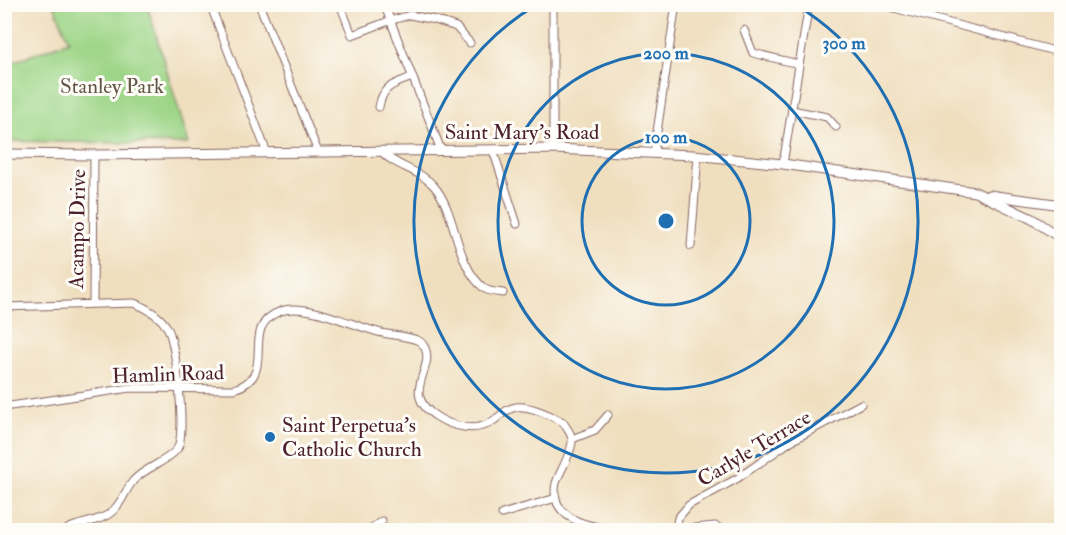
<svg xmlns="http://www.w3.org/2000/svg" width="1066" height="535" font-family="'IM FELL Double Pica',serif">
  <rect width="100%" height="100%" fill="#fdfcf7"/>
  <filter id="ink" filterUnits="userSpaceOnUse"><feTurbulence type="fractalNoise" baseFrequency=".0167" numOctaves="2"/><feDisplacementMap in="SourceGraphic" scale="12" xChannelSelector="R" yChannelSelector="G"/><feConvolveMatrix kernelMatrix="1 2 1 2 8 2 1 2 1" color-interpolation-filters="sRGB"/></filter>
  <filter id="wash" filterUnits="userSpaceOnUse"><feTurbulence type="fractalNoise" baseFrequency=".008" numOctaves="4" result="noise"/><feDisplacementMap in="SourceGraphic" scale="24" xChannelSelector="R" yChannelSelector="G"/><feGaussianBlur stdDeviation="1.35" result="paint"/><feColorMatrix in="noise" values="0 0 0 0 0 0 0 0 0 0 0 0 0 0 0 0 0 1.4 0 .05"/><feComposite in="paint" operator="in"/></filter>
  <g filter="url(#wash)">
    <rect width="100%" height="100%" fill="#f0dfbf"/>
    <polygon fill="#9dd587" stroke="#747a59" stroke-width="1.5" points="54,5 147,5 189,144 5,141 5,65 69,41"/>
  </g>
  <g filter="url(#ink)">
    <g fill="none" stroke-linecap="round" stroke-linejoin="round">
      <g stroke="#84625f" stroke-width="9">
        <g id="street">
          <polyline points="210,4 267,153"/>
          <polyline points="259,4 318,152"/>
          <polyline points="340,4 352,35 389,21 410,15 435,20 456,27 470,43"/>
          <polyline points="384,4 441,150"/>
          <polyline points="879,4 1062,53"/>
          <polyline points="744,30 753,53 798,64"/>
          <path d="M379 107C383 85 393 85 412 77"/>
          <polyline points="792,110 827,117 836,127"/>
          <polyline points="553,149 553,4"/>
          <polyline points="493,150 517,224"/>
          <path d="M381 151C395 167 419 169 434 186 458 214 454 265 485 289 490 292 497 292 503 293"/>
          <polyline points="654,152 676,4"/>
          <polyline points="783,164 809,4"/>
          <polyline points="691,246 698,155"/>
          <polyline points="93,303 94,155"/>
          <path d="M4 307 134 303C147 308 159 315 167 327 176 341 187 436 177 449 166 463 145 467 133 481 124 492 121 506 109 514 96 523 79 522 66 530"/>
          <path d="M4 407 130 388 234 389C281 375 236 327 281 311 306 302 353 326 378 332 391 336 407 335 419 341 421 342 424 346 425 348 435 370 399 393 437 417 453 427 477 433 493 421 502 415 505 409 516 407 530 405 551 416 563 422 566 427 571 433 572 439 573 447 567 458 564 465 561 471 558 477 556 483 548 520 591 527 617 530"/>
          <polyline points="572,439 595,430 608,415"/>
          <polyline points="502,514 556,498"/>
          <polyline points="369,530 382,521"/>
          <polyline points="674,530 715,526 724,530"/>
          <polyline points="676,530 678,518 689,505 738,478 791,441 861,404"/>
        </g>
      </g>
      <g stroke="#84625f" stroke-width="11">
        <g id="secondary">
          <polyline points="4,154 94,155 553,149 693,155 783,164 975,192 1032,219 1062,239"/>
          <polyline points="989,195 1062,205"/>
        </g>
      </g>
      <use href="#street" stroke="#fff" stroke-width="7"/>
      <use href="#secondary" stroke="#fff" stroke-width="9"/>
    </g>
  </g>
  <g fill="none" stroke="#1f6fb2" stroke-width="3">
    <circle cx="666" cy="221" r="84"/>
    <circle cx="666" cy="221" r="168"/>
    <path d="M796 5A252 252 0 1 1 536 5"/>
  </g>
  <circle fill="#1f6fb2" stroke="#fdfcf7" stroke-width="2" cx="270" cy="437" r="6"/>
  <g text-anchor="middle" stroke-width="6" stroke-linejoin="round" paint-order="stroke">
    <g font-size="21" fill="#635647" stroke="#fdfcf7">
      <text x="112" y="93">Stanley Park</text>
    </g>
    <g font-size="21" fill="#4a1f2b" stroke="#fdfcf7">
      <text x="522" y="139">Saint Mary's Road</text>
      <text transform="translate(77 229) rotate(-89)" y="7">Acampo Drive</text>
      <text transform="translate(168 374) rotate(-2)" y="7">Hamlin Road</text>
      <text transform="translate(754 448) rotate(-31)" y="7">Carlyle Terrace</text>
    </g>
    <g font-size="21" fill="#4a1f2b" stroke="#fdfcf7" text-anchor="start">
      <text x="282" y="432">Saint Perpetua's<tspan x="282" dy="24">Catholic Church</tspan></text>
    </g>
  </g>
  <circle cx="666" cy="221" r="9" fill="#1f6fb2" stroke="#fdfcf7" stroke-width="3"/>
  <g font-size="18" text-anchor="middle" font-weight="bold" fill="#1f6fb2" stroke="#fdfcf7" stroke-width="6" stroke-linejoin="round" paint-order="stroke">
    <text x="844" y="49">300 m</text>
    <text x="666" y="59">200 m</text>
    <text x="666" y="143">100 m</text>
  </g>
  <rect width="1066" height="535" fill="none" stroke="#fdfcf7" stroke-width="24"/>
</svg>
